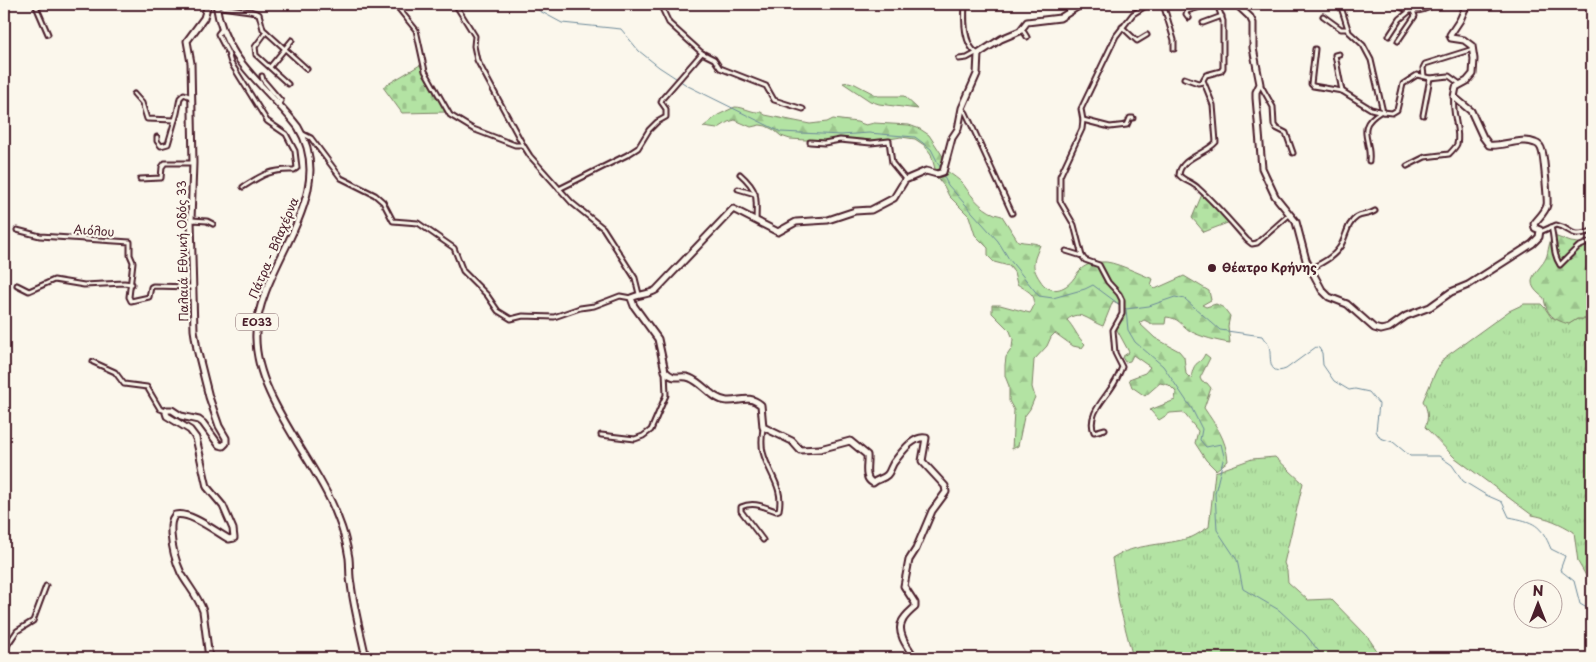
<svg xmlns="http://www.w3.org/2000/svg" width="1596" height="662" font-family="'Playpen Sans',sans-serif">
  <defs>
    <pattern id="grass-tufts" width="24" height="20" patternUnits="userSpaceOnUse" patternTransform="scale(1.25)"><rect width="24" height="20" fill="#b3e3a3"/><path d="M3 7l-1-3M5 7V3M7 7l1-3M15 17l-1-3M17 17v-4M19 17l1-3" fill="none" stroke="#9bc28c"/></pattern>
    <pattern id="forest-firs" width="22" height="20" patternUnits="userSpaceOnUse" patternTransform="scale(1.25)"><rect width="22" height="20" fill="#b3e3a3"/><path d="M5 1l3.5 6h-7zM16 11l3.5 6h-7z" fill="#9bc28c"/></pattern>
    <pattern id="cemetery-stones" width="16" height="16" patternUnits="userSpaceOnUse" patternTransform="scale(1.25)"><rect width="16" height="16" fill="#b3e3a3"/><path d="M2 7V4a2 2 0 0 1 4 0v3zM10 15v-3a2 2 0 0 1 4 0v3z" fill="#9bc28c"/></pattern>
  </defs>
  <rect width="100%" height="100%" fill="#fbf7ec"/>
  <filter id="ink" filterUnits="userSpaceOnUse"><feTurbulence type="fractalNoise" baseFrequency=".02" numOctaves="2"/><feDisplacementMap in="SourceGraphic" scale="10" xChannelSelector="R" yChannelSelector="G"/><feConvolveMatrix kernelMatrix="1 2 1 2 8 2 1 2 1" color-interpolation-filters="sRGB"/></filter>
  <g filter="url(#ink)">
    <g fill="url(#grass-tufts)" stroke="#7e8167">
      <path d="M1524 304H1541L1545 308 1551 317 1569 324 1577 319H1592V586L1578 562 1574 532C1560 523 1548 518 1532 515L1454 457 1425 427C1429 418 1428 410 1423 401L1436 371 1444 358 1509 311Z"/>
      <path d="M1275 457 1303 483 1284 563 1287 571 1288 582 1308 600 1331 599 1367 636 1382 658H1133L1119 604 1112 558C1135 543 1166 546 1192 537 1197 535 1203 530 1209 527L1215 472 1252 459Z"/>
    </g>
    <g fill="url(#forest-firs)" stroke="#7e8167">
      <polygon points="849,82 855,84 878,96 904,96 918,109 879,104 870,101 843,83"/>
      <path d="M735 107C745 107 751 113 761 112L765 115 810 124 827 122 833 119 857 122 866 125 874 123 909 125 920 129 929 135 944 158 942 167 939 170 935 169 931 154 924 145 915 139 901 137 884 140H857L848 138 821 141 790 139 781 136 774 130 766 126 760 125 751 127 735 120 728 122 717 129 703 127 718 115Z"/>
      <path d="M947 171C952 175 959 179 963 184 973 198 984 213 1002 216L1018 241C1026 243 1033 242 1040 245 1034 261 1030 265 1040 280 1049 295 1065 291 1074 278 1077 275 1077 272 1081 269 1087 264 1094 262 1102 262 1112 260 1142 275 1153 279L1151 285 1155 289 1184 276 1209 291 1211 300 1202 305 1206 307 1216 304 1224 308 1230 316 1228 326 1230 343C1217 341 1201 337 1190 331 1180 324 1179 318 1166 317L1165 324H1152L1144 320 1139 323 1155 338 1179 351 1184 357 1186 374 1191 379C1194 358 1199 367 1205 354L1210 358 1200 378 1202 382 1207 383 1211 388 1204 408C1216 426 1226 438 1228 461L1216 470 1206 460 1195 443 1198 431 1183 412 1170 413 1159 420 1150 410 1175 400 1176 392 1169 385 1160 383 1145 396 1132 387 1129 379 1145 373 1150 367 1133 355 1130 361 1125 362 1122 357 1129 352 1116 328 1123 309 1119 304 1113 301 1103 326C1090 322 1080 308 1067 320 1074 327 1077 337 1085 344L1082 348 1073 346 1055 333 1051 337 1047 346 1034 360 1032 387 1035 397 1030 409 1024 417 1018 446 1012 449 1014 410 1009 401V386L1005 376V365L1006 357 1012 348 1013 339 1010 331 992 313V305H1000L1030 313C1041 296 1029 292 1017 284L1014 272 1009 266 994 262 988 256V248L975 235 969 216 949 196 944 186 935 175 945 173Z"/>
      <path d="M1554 236 1571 242 1592 245V319H1577L1569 324C1553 320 1546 314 1544 298 1539 294 1532 289 1532 282 1531 275 1543 265 1546 258 1549 251 1548 241 1554 236Z"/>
    </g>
    <g fill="url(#cemetery-stones)" stroke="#7e8167">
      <polygon points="420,65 447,112 402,113 383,87"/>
      <polygon points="1203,192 1230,222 1204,232 1192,218"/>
    </g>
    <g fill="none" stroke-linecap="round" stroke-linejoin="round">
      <g stroke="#6c8999" stroke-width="1">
        <polyline points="532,4 538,10 562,23 621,29 639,51 659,67 688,86 781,132 841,135 869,133 915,137 931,149 941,169"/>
        <polyline points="942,173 948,185 998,241 1009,259 1039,296 1053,298 1085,289 1093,285 1120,305"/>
        <path d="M1123 307 1126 309 1149 306 1175 297 1185 299 1220 330 1262 336C1264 340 1268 343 1269 346 1272 355 1266 377 1286 369L1316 347 1319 348 1322 353 1323 365 1334 381 1349 390 1355 389 1369 392 1379 404 1376 431 1380 438 1393 442 1410 456H1439L1452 465 1463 481 1486 495 1502 502 1509 517C1534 522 1541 524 1551 549L1565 556 1560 570 1574 581 1580 604 1592 611"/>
        <polyline points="1126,310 1128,330 1135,342 1163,366 1192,409 1202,429 1200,440 1206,447 1221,444 1224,456 1215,493 1217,530 1237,560 1243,589 1279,610 1306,635 1324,658"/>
      </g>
      <g stroke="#4a1f2b" stroke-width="7">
        <g id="street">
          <polyline points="35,4 48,34"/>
          <polyline points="220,4 221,7 250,11 259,14 263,29 307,69"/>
          <polyline points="395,4 416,30 425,71 450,115 473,129 515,145 523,145"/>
          <polyline points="455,4 475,36 474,46 477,60 523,145 530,156 572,203 603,228 635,278 639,294"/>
          <polyline points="660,4 669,23 702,53 714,59 720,68 766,86 774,100 803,109"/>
          <path d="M965 4C964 19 963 45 978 54"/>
          <polyline points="1163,4 1174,40 1174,49"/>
          <path d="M1217 4 1223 21V68L1221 71 1206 75 1203 80 1213 105 1216 142C1206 154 1180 158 1179 175 1184 181 1192 182 1198 188 1216 204 1231 222 1247 240L1252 244 1257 243 1290 214"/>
          <polyline points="1323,16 1341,29 1348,29"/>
          <polyline points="1189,18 1186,14 1187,11 1211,4"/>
          <polyline points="1203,23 1222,16"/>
          <polyline points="1122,27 1137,41 1147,35"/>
          <path d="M222 29 218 34 228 53 231 63 267 121 286 134 295 151 297 168 294 170C271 169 262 175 243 187"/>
          <polyline points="1022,29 1027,37"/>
          <polyline points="266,32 255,47 256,55 288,84"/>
          <polyline points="1389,36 1400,19 1411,10"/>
          <polyline points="1398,41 1415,16 1413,11"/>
          <polyline points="1315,49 1311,84 1313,86 1342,91 1371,109 1383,112 1371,60 1363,45 1349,32 1340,4"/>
          <polyline points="1339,54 1335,55 1342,91"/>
          <polyline points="959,59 967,58 976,53"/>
          <polyline points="270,67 292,40"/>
          <polyline points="262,76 263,80 281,101 278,104"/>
          <polyline points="1424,76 1423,68 1425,64 1473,49"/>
          <polyline points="1184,78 1198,83 1203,82"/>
          <polyline points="1260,84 1273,107 1274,125 1276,128 1286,133 1293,153"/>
          <polyline points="134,94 142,103 147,119 175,120"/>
          <polyline points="962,108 966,113 1012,213"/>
          <polyline points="1383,112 1392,113 1397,110 1403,84 1417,75 1430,78 1449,76 1460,84"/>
          <polyline points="1423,115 1430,78"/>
          <polyline points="1083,120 1110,127 1127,125 1130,118 1133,118"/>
          <polyline points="303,134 311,138 341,178 375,195 383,202 393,221 418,223 454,248 463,271 487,295 498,311 511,319 523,316 554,317 580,308 594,306 620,296 631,298"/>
          <polyline points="157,137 157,141 161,146 168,144 177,113 180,98 184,94 191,97"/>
          <polyline points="810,142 824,143 840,140 871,143 889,141 892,163 905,179"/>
          <path d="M1369 161C1372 139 1354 128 1380 112"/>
          <path d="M1407 166 1425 157 1449 154C1452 151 1456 147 1457 144 1461 131 1451 113 1454 97"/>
          <path d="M740 174C758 190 757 197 756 220"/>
          <polyline points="140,179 161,178 162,167 165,163 193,163"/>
          <polyline points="559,189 627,155 638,148 649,130 657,122 666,117 666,109 661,102 662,99 702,53"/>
          <polyline points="738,189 755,194"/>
          <polyline points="192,220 207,221 213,224"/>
          <path d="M1551 227C1555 240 1552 253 1560 265L1578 247 1592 241"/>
          <polyline points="17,230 40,236 130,242 130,255 133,262 129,297 131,301 149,297 151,287 153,286 192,287"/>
          <path d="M1540 232 1556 225C1574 229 1568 239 1592 231"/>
          <polyline points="1066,251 1082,256"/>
          <path d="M1311 268C1323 263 1338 255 1343 241 1347 232 1348 223 1357 217 1362 214 1369 215 1375 211"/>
          <polyline points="17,285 29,291 54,280 84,285 124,283 132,284"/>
          <polyline points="93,362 115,372 124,384 147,387 160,409 166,411"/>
          <path d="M1105 429 1094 432C1086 414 1107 397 1115 382 1118 377 1120 372 1122 367L1115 353 1113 330 1122 314V300L1119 294 1108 282 1099 265 1085 260 1082 256 1074 225 1060 201V176L1082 129 1083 120 1081 109 1116 36 1133 14 1149 4"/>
          <polyline points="601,435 635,439 643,436 651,430 666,395 665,371"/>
          <path d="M763 540 741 511V507C754 501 764 507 776 511L779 510C784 487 768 473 763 452 761 444 762 435 763 428"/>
          <polyline points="4,650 17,631 33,621 46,586"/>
        </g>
      </g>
      <g stroke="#4a1f2b" stroke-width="9">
        <g id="secondary">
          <path d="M208 4 204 18 187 41 191 63 193 163 191 220 194 330 197 349 209 397 219 426 226 438V443L223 446 219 445 203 423 199 420 181 416 172 410H167L166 413 167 416 190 430 196 438 207 487 223 506 233 529 234 538 229 539C216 532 190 511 175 515 170 521 171 527 171 534 172 547 175 560 181 573 188 586 198 596 203 611L209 658"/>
          <path d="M1236 4 1250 17 1253 23V48L1260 84 1256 92V98L1262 168 1275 196 1296 222 1306 260 1322 290 1329 297 1347 304 1374 328 1381 330 1389 328 1406 316 1430 307 1451 292 1468 285 1532 244 1539 237 1540 230 1535 228 1534 224C1538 218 1545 213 1547 205 1548 202 1544 156 1542 151 1541 147 1539 144 1535 143 1521 137 1503 147 1489 145L1483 137 1471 111 1454 97 1456 87 1467 81 1473 74 1474 59 1472 46 1464 40 1451 38 1450 35 1460 20 1467 4"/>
          <polyline points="1339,4 1344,4"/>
          <path d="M1397 4C1411 12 1420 12 1433 4"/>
          <path d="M915 658C909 649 896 633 902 622 904 616 911 611 915 607V603L904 586 909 560 916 549 932 511 946 492 945 486 922 461 926 438C914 435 902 452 895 461 891 465 891 471 887 475 883 479 877 479 873 483 863 478 868 465 867 455L850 441 820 449 800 450 792 441 763 427 761 405C748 394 741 402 727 401 713 400 703 383 690 378 680 374 675 382 665 371L658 339 634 306 631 298C639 294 648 295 656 290L733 209 778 232 796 222 828 220 855 211 871 210 894 198 905 180 926 171 937 174 943 172 952 138 958 129 962 108 977 74 978 54 1001 39 1020 31 1027 22 1060 18 1082 4"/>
        </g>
      </g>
      <g stroke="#4a1f2b" stroke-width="9">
        <path id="primary" d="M216 4C224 61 266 85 298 127 340 196 259 264 256 333 253 396 317 460 338 518 343 530 347 545 349 558 350 567 349 576 351 584 354 609 361 634 366 658"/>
      </g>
      <use href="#street" stroke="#fbf7ec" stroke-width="3"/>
      <use href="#secondary" stroke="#fbf7ec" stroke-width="5"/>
      <use href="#primary" stroke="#fbf7ec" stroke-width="5"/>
    </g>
  </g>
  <circle fill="#4a1f2b" stroke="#fbf7ec" stroke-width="2" cx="1212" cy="268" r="5"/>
  <g text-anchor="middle" stroke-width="4.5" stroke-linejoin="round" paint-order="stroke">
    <rect fill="#fbf7ec" stroke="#7f6065" stroke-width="1" x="236" y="313.5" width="42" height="17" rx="4"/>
    <g font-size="11" font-weight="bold" fill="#4a1f2b">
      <text x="257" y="326">ΕΟ33</text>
    </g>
    <g font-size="12" fill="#4a1f2b" stroke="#fbf7ec">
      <text transform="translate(94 231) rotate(4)" y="4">Αιόλου</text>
      <text transform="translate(274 248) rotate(-67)" y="4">Πάτρα - Βλαχέρνα</text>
      <text transform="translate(183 251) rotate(-91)" y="4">Παλαιά Εθνική Οδός 33</text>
    </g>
    <g font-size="12" font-weight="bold" fill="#4a1f2b" stroke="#fbf7ec" text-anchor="start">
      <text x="1222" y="272">Θέατρο Κρήνης</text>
    </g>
  </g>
  <rect width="1596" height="662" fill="none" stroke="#fbf7ec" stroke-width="20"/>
  <rect x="10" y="10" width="1576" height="642" fill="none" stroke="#4a1f2b" stroke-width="2" filter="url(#ink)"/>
  <g transform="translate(1538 604)"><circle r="24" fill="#fbf7ec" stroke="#b4a19f"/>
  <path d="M0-4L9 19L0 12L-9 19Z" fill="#4a1f2b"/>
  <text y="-8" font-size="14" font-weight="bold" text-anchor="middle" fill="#4a1f2b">N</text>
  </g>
</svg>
